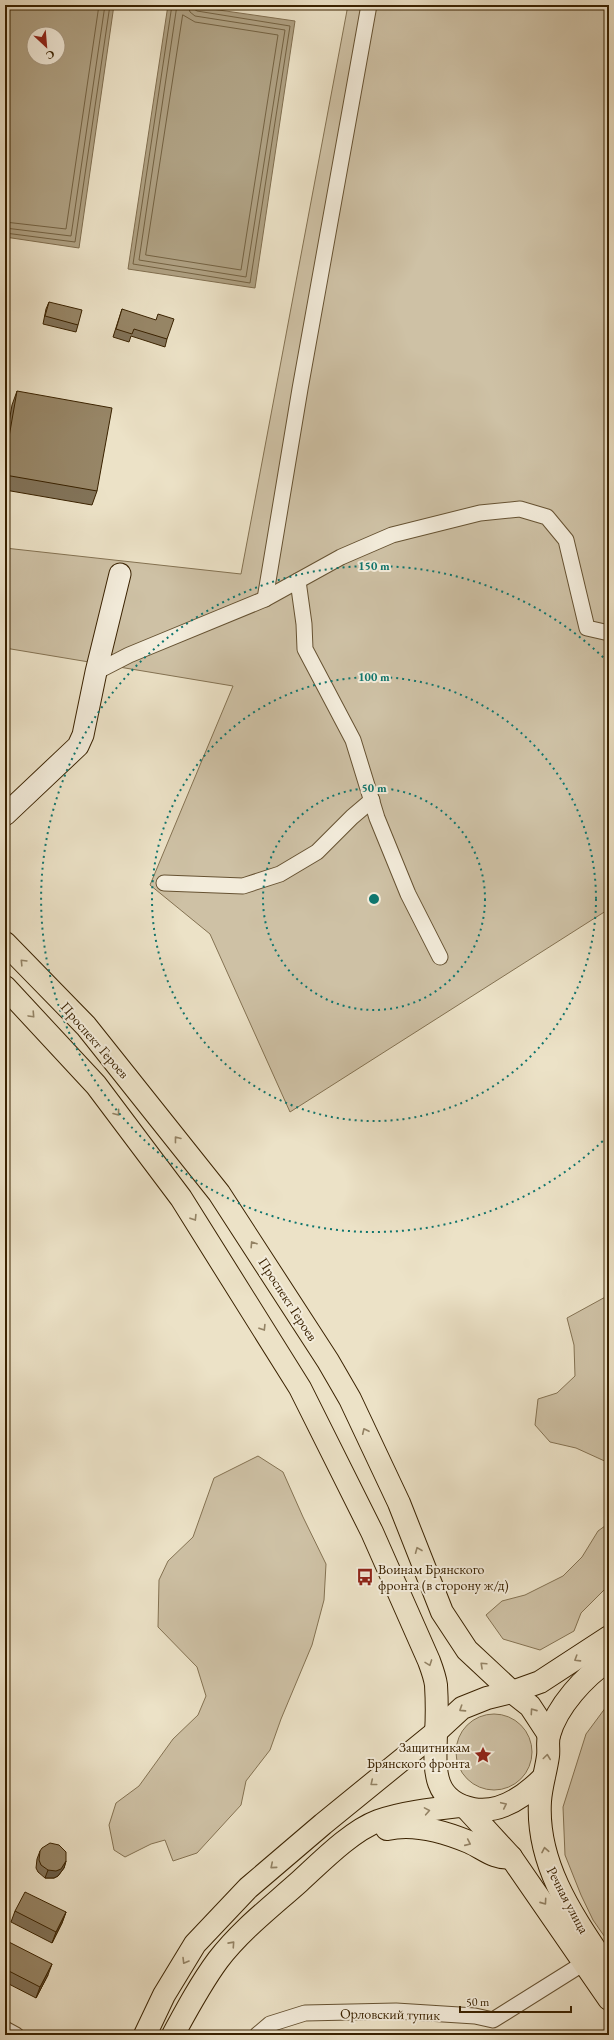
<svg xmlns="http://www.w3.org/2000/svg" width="614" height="2040" font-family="'EB Garamond',serif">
  <rect width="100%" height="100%" fill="#ece2c7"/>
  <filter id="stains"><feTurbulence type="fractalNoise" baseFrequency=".005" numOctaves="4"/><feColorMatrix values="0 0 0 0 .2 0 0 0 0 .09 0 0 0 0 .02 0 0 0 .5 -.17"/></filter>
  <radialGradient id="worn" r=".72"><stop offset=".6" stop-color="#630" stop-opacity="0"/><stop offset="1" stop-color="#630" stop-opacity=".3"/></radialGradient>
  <g fill="#cec1a5" stroke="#847252">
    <polygon points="348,5 609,5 609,909 290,1112 210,934 150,885 233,686 5,648 5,548 241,574"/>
    <polygon points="609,1295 609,1463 576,1448 550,1442 535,1425 538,1399 557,1393 575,1376 574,1345 567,1318"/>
    <polygon points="258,1456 283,1472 303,1517 326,1564 324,1600 312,1645 281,1719 270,1750 246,1781 241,1805 197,1853 173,1861 165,1840 151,1844 125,1857 114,1850 109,1825 116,1803 139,1786 173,1739 198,1715 206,1696 197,1667 158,1627 159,1580 168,1561 193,1537 214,1478"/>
    <polygon points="609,1523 609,1585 581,1613 574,1631 540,1650 503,1639 486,1615 502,1601 525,1595 563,1576 582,1557 598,1531"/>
    <polygon points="609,1703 609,1943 593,1920 581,1895 565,1855 563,1807 586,1734"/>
    <circle cx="494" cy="1752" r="38"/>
  </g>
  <g fill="#afa183" stroke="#806e4f" fill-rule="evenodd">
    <path d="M5 5H114L79 248 5 237ZM34 34H58V58H34Z"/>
    <polygon points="168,5 184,5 295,21 255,288 128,269"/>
  </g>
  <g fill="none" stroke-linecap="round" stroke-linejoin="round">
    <g stroke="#746242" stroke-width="1">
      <polyline points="172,5 133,264 250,283 290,26 197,11 194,9 193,5"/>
      <polyline points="177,5 139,260 246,277 285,30 195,16 190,12 188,5"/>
      <polygon points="183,15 195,22 278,35 241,270 146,255"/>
      <polyline points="5,222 66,229 99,5"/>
      <polyline points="5,228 71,236 105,5"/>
      <polyline points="5,233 75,242 110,5"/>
    </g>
    <g stroke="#665232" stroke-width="17">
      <g id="street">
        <polyline points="298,581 304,624 305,649 353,740 377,818 408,894 440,957"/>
        <polyline points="265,599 300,389 369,5"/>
        <polyline points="96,672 129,655 265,599 341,557 392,535 480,513 520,509 547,517 566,540 587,628 609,633"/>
        <polyline points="164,883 243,886 280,874 317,852 352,817 372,800"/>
        <polyline points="5,2029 16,2035"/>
        <polyline points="257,2035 270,2024 305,2013 396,2011 475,2016 493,2020 584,1963"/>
      </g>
    </g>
    <g stroke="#3a2200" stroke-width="23">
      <polyline id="secondary" points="5,815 78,746 83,735 96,672 120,574"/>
    </g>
    <g stroke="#3a2200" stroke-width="24">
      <g id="primary">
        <polyline points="5,943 86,1026 219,1193 328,1361 350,1399 399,1503 442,1612 467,1650 512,1692 530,1706 549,1735"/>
        <path d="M5 987 96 1085 181 1198 300 1388 372 1532 429 1661C432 1669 435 1677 436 1685 437 1701 437 1718 436 1734 435 1767 431 1801 473 1809 501 1814 525 1796 543 1778"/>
        <path d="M609 1660C585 1676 557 1706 549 1735 547 1742 549 1749 548 1756 546 1771 541 1786 540 1801 536 1866 575 1919 609 1970"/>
        <polyline points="466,1808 511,1857 609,1999"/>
        <path d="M387 1829C413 1823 445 1832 469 1842 483 1848 495 1860 511 1857"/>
        <polyline points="145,2035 164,1995 195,1944 248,1888 323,1824 436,1732 462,1708 487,1698 512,1692 540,1682 609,1637"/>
        <path d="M173 2035C187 2009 201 1983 218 1960 241 1930 271 1907 299 1882 320 1863 351 1831 378 1821 404 1812 434 1809 461 1806"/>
      </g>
    </g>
    <use href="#street" stroke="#f3ecdb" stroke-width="15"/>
    <use href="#secondary" stroke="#f3ecdb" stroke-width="21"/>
    <use href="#primary" stroke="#ece2c7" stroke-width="22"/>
  </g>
  <g fill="#827359" stroke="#3a2200">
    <polygon points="49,302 78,325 76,332 43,324 46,309"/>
    <polygon points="122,309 167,339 165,347 131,336 129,342 113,337"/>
    <polygon points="17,391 97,491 92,505 5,490 5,445 12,405"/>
    <polygon points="40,1851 66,1861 64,1868 58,1876 54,1878 45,1878 38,1872 36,1868 37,1859"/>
    <polygon points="15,1911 66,1912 62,1923 52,1943 11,1922"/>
    <polygon points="5,1940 48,1975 36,1998 5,1982"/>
  </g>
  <g fill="#6a5e48" stroke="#3a2200">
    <polygon points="66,1861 64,1868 58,1876 54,1878 45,1878 48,1870"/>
    <polygon points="66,1912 62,1923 52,1943 56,1932"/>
    <polygon points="52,1964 48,1975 36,1998 40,1987"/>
  </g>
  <g fill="#978667" stroke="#3a2200">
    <polygon points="49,302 82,310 78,325 45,316"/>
    <polygon points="122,309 156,320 158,314 174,319 167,339 134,329 132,334 116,329"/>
    <polygon points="17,391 112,408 97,491 5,475 5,460"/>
    <polygon points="5,1829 8,1830 5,1839"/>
    <polygon points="50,1843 59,1845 66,1852 66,1861 61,1869 56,1871 48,1870 41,1865 39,1860 40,1851 42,1848"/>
    <polygon points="25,1892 66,1912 56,1932 15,1911"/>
    <polygon points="5,1940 52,1964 40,1987 5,1969"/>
  </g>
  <defs><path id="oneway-chevron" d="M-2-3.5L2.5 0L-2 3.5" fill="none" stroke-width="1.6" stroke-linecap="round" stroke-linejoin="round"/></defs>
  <g stroke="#938264">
    <use href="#oneway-chevron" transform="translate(23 962) rotate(-134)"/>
    <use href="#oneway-chevron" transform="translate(32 1015) rotate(47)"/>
    <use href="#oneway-chevron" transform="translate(117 1113) rotate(53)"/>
    <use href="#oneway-chevron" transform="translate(177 1139) rotate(-128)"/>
    <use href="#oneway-chevron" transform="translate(194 1218) rotate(58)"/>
    <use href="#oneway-chevron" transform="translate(253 1244) rotate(-123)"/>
    <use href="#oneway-chevron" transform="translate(263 1328) rotate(58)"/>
    <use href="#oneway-chevron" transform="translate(365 1431) rotate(-115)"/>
    <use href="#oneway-chevron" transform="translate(418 1550) rotate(-112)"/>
    <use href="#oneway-chevron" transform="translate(577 1659) rotate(148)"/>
    <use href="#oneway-chevron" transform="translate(429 1663) rotate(70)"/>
    <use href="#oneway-chevron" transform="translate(483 1665) rotate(-137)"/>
    <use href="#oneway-chevron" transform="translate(462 1709) rotate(147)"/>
    <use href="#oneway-chevron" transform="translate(533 1711) rotate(-125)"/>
    <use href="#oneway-chevron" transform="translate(547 1757) rotate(-82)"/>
    <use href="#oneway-chevron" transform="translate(373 1783) rotate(141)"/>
    <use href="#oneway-chevron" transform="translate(504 1805) rotate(-25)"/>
    <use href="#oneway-chevron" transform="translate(427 1811) rotate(-10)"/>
    <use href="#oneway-chevron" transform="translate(468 1843) rotate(24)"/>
    <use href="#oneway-chevron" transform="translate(545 1850) rotate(-101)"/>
    <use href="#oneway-chevron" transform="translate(273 1866) rotate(140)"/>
    <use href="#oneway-chevron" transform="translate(544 1902) rotate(55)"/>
    <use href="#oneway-chevron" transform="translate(232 1944) rotate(-48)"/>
    <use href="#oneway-chevron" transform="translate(185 1961) rotate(121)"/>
  </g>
  <g fill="none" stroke="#0f766e" stroke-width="2" stroke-dasharray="2 4">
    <circle cx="374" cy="899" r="111"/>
    <circle cx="374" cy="899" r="222"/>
    <path d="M607 1137A333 333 0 1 1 607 661"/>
  </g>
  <defs>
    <g id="bus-bare" transform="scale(1.38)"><path d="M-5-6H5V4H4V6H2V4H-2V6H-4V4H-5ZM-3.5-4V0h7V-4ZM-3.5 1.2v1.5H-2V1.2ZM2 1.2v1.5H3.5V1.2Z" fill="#8f2418" stroke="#f3ecdb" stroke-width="2.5" paint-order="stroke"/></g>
    <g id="sight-bare" transform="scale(1.38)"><path d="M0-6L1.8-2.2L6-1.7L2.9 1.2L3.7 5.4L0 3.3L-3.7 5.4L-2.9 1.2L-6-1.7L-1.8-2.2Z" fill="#8f2418" stroke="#f3ecdb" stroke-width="2.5" paint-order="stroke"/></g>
  </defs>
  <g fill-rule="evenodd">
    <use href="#bus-bare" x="365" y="1577"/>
    <use href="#sight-bare" x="483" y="1755"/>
  </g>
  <g text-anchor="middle" stroke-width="4" stroke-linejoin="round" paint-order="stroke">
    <g font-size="14" fill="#3a2200" stroke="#f3ecdb">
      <text transform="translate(95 1040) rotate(49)" y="5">Проспект Героев</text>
      <text transform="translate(288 1299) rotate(57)" y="5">Проспект Героев</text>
      <text transform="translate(568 1900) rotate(62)" y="5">Речная улица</text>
      <text transform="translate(390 2014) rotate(1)" y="5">Орловский тупик</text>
    </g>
    <g font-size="14" fill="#3a2200" stroke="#f3ecdb" text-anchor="start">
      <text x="378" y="1574">Воинам Брянского<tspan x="378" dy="16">фронта (в сторону ж/д)</tspan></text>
      <text x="470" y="1752" text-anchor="end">Защитникам<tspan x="470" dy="16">Брянского фронта</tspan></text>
    </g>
  </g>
  <circle cx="374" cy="899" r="6" fill="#0f766e" stroke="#f3ecdb" stroke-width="2"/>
  <g font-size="12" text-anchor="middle" font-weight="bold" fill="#0f766e" stroke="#f3ecdb" stroke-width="4" stroke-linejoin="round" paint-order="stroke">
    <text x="374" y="570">150 m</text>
    <text x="374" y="681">100 m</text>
    <text x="374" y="792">50 m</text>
  </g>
  <rect width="614" height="2040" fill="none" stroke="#ece2c7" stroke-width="20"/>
  <rect x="6" y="6" width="602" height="2028" fill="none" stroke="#3a2200" stroke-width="2"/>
  <rect x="10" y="10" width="594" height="2020" fill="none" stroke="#3a2200"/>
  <g transform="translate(46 46) rotate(154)"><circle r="19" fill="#f3ecdb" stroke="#a99b83"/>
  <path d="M0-3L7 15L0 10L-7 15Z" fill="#8f2418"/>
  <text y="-6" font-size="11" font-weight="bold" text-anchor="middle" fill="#3a2200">С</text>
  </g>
  <path d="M460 2006v6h111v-6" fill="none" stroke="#3a2200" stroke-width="2"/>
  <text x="466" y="2006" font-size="12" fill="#3a2200" stroke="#f3ecdb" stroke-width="3" paint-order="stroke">50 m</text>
  <rect width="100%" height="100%" filter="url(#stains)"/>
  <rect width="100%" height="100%" fill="url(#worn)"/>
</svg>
